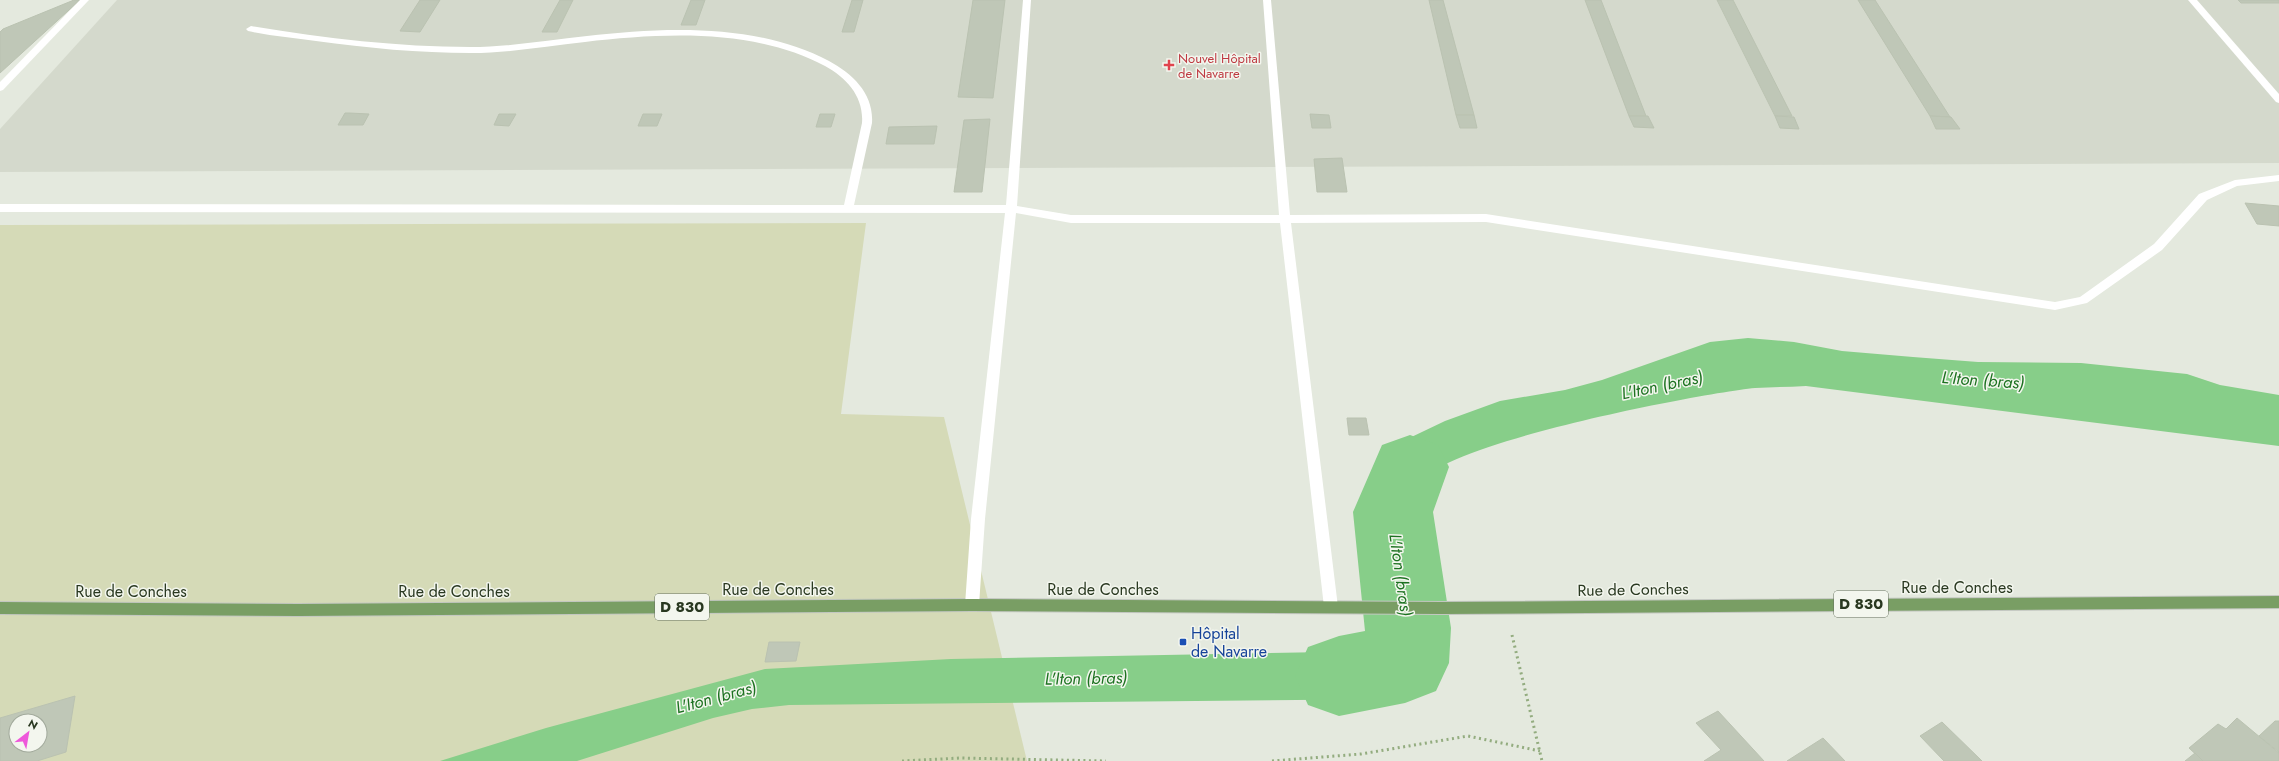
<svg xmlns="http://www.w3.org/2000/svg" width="2279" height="761" font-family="Jost,sans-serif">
  <rect width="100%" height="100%" fill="#e4e9de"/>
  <polygon fill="#d4d9cc" points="117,0 2279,0 2279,163 0,172 0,129"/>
  <path fill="#d5dab7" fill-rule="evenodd" d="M866 223 841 414 944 417 1027 761H0V225ZM16 721H40V745H16Z"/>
  <g fill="#87ce89">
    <path d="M1748 338 1794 342 1842 351 1913 357 1978 362 2081 363 2129 368 2187 374 2220 385 2279 395V446L1806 386C1789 387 1772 387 1755 388 1703 393 1441 443 1421 483 1409 507 1420 541 1423 567H1379L1372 528 1393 449 1401 442 1445 421 1500 401 1565 390 1602 380 1710 342Z"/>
    <polygon points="1383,628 1427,628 1438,660 1402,699 789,705 752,709 713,718 577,761 440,761 546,728 765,669 951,659 1383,651"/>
  </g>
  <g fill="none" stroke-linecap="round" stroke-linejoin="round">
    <polygon fill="#87ce89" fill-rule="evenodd" points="1410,435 1438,445 1449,467 1433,512 1451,628 1449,663 1436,691 1405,703 1339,716 1308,705 1295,676 1308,647 1339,636 1365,631 1353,512 1382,445"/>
  </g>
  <g fill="#bfc7b7" stroke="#bac2b1" fill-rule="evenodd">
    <polygon points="74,0 80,0 0,73 0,32 3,29"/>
    <polygon points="420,0 440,0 420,32 400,31"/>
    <polygon points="560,0 573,0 557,32 542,32"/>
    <polygon points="691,0 705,0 696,25 681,25"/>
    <polygon points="852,0 863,0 854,32 842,32"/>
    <polygon points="973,0 1005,0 993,98 958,97"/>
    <polygon points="1429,0 1443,0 1474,115 1456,115"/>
    <polygon points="1585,0 1601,0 1646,116 1629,116"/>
    <polygon points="1717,0 1733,0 1792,116 1775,116"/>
    <polygon points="1858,0 1875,0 1950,117 1930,116"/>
    <polygon points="2238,0 2279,0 2279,3 2241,3"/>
    <polygon points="345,113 349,113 369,114 363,125 338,125"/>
    <polygon points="499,114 516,114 509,126 494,125"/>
    <polygon points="643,114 662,114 657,126 638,126"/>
    <polygon points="820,114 835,114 831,127 816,127"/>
    <polygon points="1310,114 1329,115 1331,128 1312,128"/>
    <polygon points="1456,115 1474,115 1477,128 1460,128"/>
    <polygon points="1629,116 1648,116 1654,128 1634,127"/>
    <polygon points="1775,116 1794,117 1799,129 1780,128"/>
    <polygon points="1930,116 1951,117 1960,129 1936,129"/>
    <polygon points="990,119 982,192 954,192 964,120"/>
    <polygon points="937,126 934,144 886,144 889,127"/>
    <polygon points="1342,158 1347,192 1317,192 1314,159"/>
    <polygon points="2245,203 2279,206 2279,226 2257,224"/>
    <polygon points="1347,418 1366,418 1369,435 1349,435"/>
    <polygon points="769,642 800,642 796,661 765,662"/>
    <path d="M75 696 66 752 37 761H0V718ZM16 721H40V745H16Z"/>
    <polygon points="1718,711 1764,761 1704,761 1721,750 1696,723"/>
    <polygon points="2237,718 2279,753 2279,761 2203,761 2189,748 2218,724 2226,729"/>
    <polygon points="2275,721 2279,721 2279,752 2259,736"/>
    <polygon points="1942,722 1982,761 1944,761 1920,736"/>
    <polygon points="1823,738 1845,761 1787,761"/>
    <polygon points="2195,753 2203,761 2185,761"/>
  </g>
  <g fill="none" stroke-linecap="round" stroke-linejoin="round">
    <g stroke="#c3c7c1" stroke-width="2">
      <polygon id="major" points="2279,596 2279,608 1442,614 972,611 298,616 0,614 0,602 298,604 972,599 1442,602"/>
    </g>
    <g stroke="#93ac7f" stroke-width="3" stroke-dasharray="2 3.5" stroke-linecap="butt">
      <polyline points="1512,635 1542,761"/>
      <polyline points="902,761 960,758 1106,761"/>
      <polyline points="1272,761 1361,754 1468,736 1540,751"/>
    </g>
    <g fill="#fff" fill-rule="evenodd">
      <polygon points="80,0 89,0 3,90 0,91 0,82"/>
      <path d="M1023 0H1031L1017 206 1071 215H1279L1263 0H1271L1290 215 1486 214 2055 302 2080 297 2154 244 2199 194 2235 180 2279 175V181L2237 186 2207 200 2162 250 2087 303 2055 310 1486 222 1291 223 1338 607 1336 611 1331 613 1326 611 1324 607 1280 223H1071L1016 213 985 519 979 605 977 609 972 611 967 609 965 605 971 519 1005 213 0 212V204L844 205 862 123C864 97 847 78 825 66 754 28 663 33 585 42 547 46 509 53 471 53 419 53 367 48 316 41 294 38 270 36 248 31L246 29 251 26C324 38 397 47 470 47 509 47 548 40 587 36 665 27 757 23 829 61 853 74 874 94 872 123L854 205H1006Z"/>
      <polygon points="2188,0 2197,0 2279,94 2279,103 2276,102"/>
    </g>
    <use href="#major" fill="#799e64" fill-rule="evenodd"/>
  </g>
  <path fill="#e0444e" stroke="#f3f6ee" stroke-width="1.5" d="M1167 59h4v4h4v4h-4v4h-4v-4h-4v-4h4z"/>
  <rect fill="#1a4fb4" stroke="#f3f6ee" stroke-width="1.5" x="1179" y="638" width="8" height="8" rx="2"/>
  <g text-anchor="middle" stroke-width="3" stroke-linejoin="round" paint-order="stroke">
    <g font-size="13" fill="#be3a42" stroke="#f3f6ee" text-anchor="start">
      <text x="1178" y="63">Nouvel Hôpital<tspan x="1178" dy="15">de Navarre</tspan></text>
    </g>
    <g fill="#f3f6ee" stroke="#66715e" stroke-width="1">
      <rect x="1834" y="591" width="54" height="26" rx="3"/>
      <rect x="655" y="594" width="54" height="26" rx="3"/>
    </g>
    <g font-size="15" font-weight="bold" fill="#293820">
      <text x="1861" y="609">D 830</text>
      <text x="682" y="612">D 830</text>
    </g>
    <g font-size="16" fill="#293820" stroke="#f3f6ee">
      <text x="1957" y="593">Rue de Conches</text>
      <text x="778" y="595">Rue de Conches</text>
      <text x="1103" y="595">Rue de Conches</text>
      <text transform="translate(1633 589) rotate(-1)" y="6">Rue de Conches</text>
      <text x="131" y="597">Rue de Conches</text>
      <text x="454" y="597">Rue de Conches</text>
    </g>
    <g font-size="16" fill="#164399" stroke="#f3f6ee" text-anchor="start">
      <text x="1191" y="639">Hôpital<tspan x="1191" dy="18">de Navarre</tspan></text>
    </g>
    <g font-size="17" font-style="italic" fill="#1d7221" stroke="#f3f6ee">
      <text transform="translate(1983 380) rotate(4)" y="6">L'Iton (bras)</text>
      <text transform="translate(1662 385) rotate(-12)" y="6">L'Iton (bras)</text>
      <text transform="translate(1401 575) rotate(82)" y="6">L'Iton (bras)</text>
      <text transform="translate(1086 678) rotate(-1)" y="6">L'Iton (bras)</text>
      <text transform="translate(716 697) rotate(-15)" y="6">L'Iton (bras)</text>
    </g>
  </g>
  <g transform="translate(28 733) rotate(31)"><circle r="19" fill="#f3f6ee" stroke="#a2aa9c"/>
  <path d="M0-3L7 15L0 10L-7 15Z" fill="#ee58da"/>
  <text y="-6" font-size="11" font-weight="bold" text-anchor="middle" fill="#293820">N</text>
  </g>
</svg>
